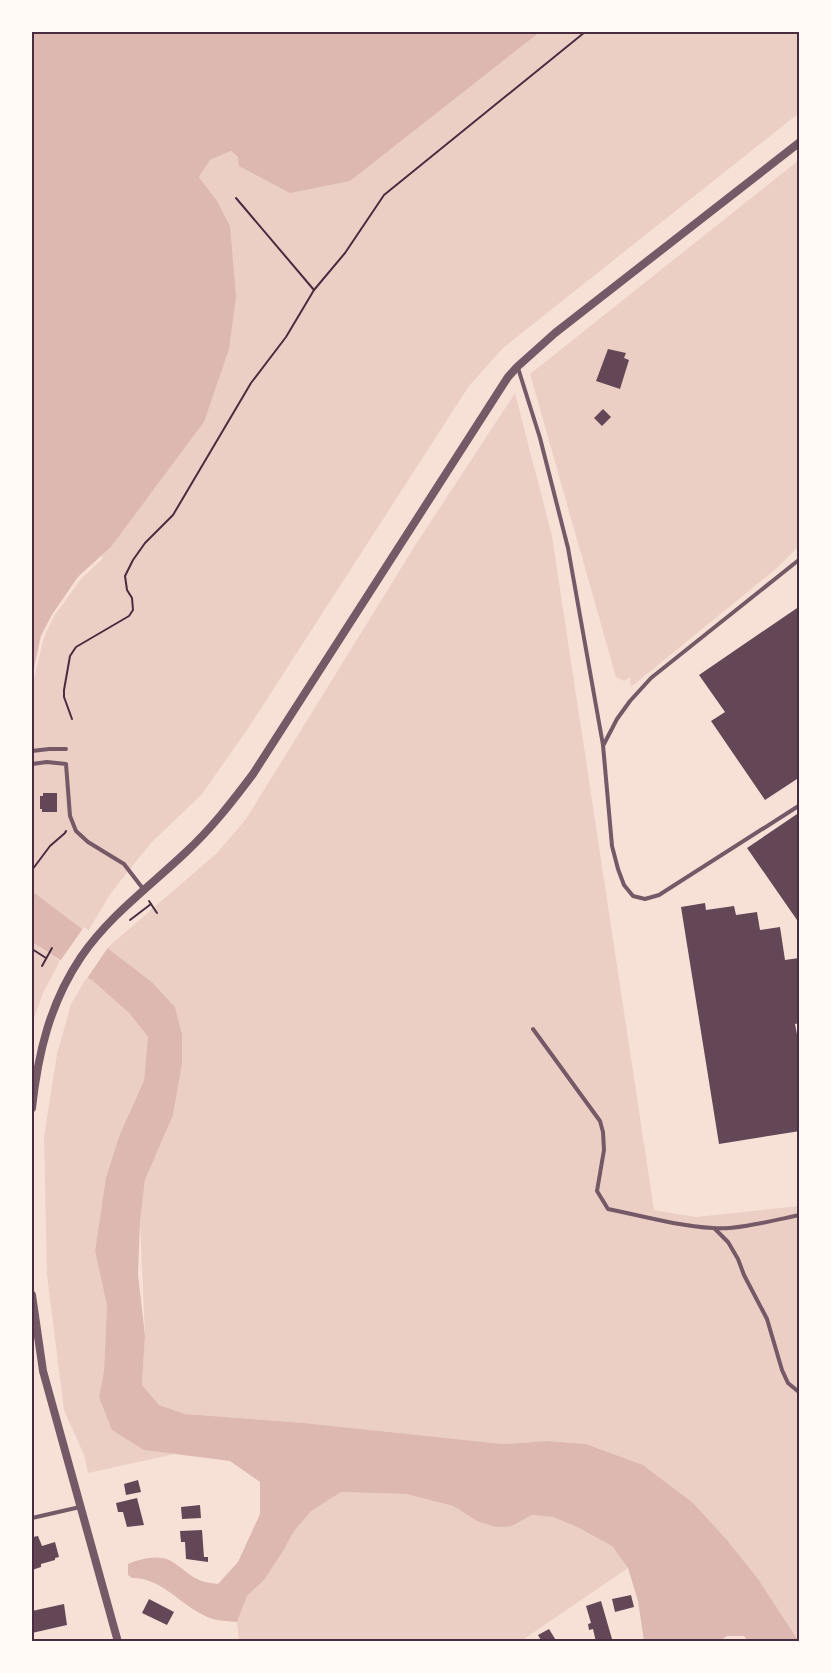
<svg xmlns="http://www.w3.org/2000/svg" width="831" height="1673" font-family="'DejaVu Sans',sans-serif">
  <rect width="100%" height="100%" fill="#f7e1d7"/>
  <g fill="#ebcfc5">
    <polygon points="540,32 799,32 799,113 503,348 469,386 247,730 202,794 151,843 121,880 109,896 87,933 32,891 32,677 41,636 78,577 111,547 204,422 230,226 217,201 199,177 210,160 231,151 238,157 349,181"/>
    <polygon points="799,160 799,546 777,568 631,687 630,677 624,681 616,677 530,374"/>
    <polygon points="515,393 552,536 654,1210 696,1217 799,1206 799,1640 758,1579 692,1502 643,1465 586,1444 548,1441 503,1444 304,1423 185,1414 159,1405 142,1386 145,1336 140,1222 145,1180 173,1114 182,1064 182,1034 175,1007 152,982 107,948 217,853 246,819 416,544"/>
    <polygon points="32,942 60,961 43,993 32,1024"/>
    <polygon points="87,977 93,981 129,1013 148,1037 144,1079 120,1134 106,1177 95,1251 107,1306 104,1371 99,1397 144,1450 175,1454 88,1473 84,1455 64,1410 47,1275 44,1137 57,1054 71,1004"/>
    <polygon points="340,1492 406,1494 453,1506 477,1521 512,1526 532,1515 553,1517 577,1527 612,1546 628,1568 521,1641 239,1641 237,1622 247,1596 265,1579 283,1551 294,1531 310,1511"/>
  </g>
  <g fill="#dcb8b0">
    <polygon points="32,32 540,32 350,181 290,193 239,166 238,157 231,151 210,160 199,177 217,201 230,226 236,297 229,349 204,422 111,547 78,577 52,615 41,636 32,677"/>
    <path d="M32 891 152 982 175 1007 182 1034V1064L173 1115 145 1180 140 1222 138 1274 145 1336 142 1385 159 1405 185 1414 304 1423 503 1444 548 1441 586 1444 643 1465 692 1502 726 1539 758 1579 799 1641H747L744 1636H727L720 1641H644L638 1601 628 1568 612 1546 577 1527 553 1517 532 1515 512 1526 496 1527 477 1521 453 1506 406 1494 341 1492 311 1511 294 1531 283 1551 265 1579 247 1596 237 1622C229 1621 220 1621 213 1619 182 1609 165 1578 132 1578L128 1575V1564C140 1559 158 1554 171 1561 179 1565 186 1573 195 1578 202 1582 210 1583 218 1584L238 1562 260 1514V1482L230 1461 144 1450 112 1430 99 1397 104 1371 107 1306 95 1251 106 1177 120 1134 144 1080 148 1037 129 1013 93 981 32 942Z"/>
  </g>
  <g fill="#f7e1d7">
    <polygon points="101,556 103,558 81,579 54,616 44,637 34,678 32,680 41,636 52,615 78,577"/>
    <polygon points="84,927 109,946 86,980 58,964"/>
  </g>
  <g fill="#644757">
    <polygon points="608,349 626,353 624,358 629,360 620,389 596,381"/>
    <polygon points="603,409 611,417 602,426 594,418"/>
    <polygon points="800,606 800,777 765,800 711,721 725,712 699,675"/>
    <polygon points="43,793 57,793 57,812 42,812 42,809 40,809 40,796 43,796"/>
    <polygon points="800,812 800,918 797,920 747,848"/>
    <polygon points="705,903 706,910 734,906 736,915 757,912 760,930 780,927 785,960 799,958 800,1023 795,1024 800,1050 800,1131 719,1144 681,907"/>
    <polygon points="138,1480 141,1492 126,1495 124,1484"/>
    <polygon points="137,1498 144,1525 127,1527 123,1512 118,1512 116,1503"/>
    <polygon points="200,1505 201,1518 182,1519 181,1507"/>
    <polygon points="202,1530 204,1557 208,1557 208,1562 186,1559 185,1542 181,1542 180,1531"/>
    <polygon points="32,1534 33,1537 38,1536 42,1546 55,1542 59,1557 55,1558 55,1560 41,1564 41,1567 32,1570"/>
    <polygon points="631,1595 634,1607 615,1612 612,1599"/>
    <polygon points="149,1599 174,1612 167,1625 142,1613"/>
    <polygon points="601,1601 612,1639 596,1642 593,1629 589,1630 588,1624 591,1623 586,1606"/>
    <polygon points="64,1604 67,1625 32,1633 32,1611"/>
    <polygon points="549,1629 557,1642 542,1642 538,1635"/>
  </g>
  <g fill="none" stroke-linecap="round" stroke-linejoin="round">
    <g stroke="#4a2c40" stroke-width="2">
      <polyline points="236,198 314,290"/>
      <polyline points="72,719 64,697 64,690 70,656 76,647 129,616 133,610 132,598 127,590 125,576 133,560 145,543 173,515 251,383 286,337 314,290 345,253 384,195 585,32"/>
      <polyline points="32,870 50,846 65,833 66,831"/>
      <polyline points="149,901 157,913"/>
      <polyline points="130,920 151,904"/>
      <polyline points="32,949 46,958"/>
      <polyline points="42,966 52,948"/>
    </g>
    <g stroke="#755966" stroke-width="4">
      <polyline points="518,368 540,438 568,548 603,745 612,846 618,869 624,885 633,896 645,899 659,895 800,805"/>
      <polyline points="604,744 617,719 630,701 651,678 800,559"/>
      <polyline points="32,751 49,749 66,749"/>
      <polyline points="32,764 47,762 66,764 70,816 76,831 88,842 124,864 144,890"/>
      <path d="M533 1029 600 1121 603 1132 604 1150 597 1191 608 1209C642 1216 678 1226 713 1228 737 1230 775 1220 800 1215"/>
      <polyline points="715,1229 728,1242 738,1259 744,1275 767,1319 782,1370 788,1383 800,1393"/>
      <polyline points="32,1518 80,1507"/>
    </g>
    <g stroke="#755966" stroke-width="8">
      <path d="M32 1108C38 1053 50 1003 81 957 109 916 149 887 185 853 211 829 232 802 253 774L508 377 517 367 555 333 800 142"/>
      <polyline points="32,1295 43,1371 118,1642"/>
    </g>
  </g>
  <rect width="831" height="1673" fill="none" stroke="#fffaf5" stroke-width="66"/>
  <rect x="33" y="33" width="765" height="1607" fill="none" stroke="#4a2c40" stroke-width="2"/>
</svg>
